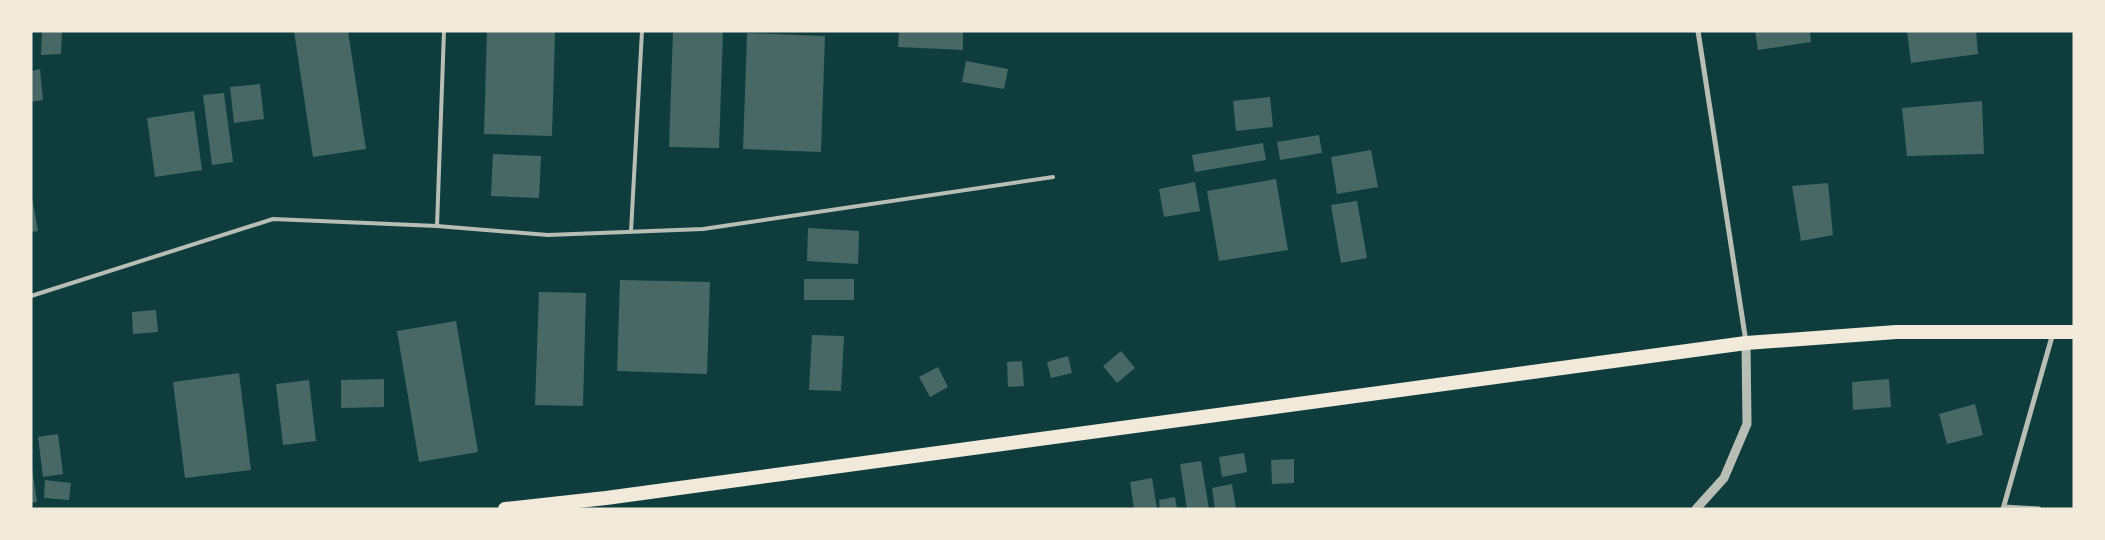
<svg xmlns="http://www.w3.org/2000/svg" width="2105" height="540" font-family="Cabin,sans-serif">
  <rect width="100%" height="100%" fill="#0f3d3e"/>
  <g fill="#486865">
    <polygon points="42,31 62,31 61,54 41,55"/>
    <polygon points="294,31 348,31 366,149 313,157"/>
    <polygon points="487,31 555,31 552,136 484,134"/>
    <polygon points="673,31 723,31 719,148 669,147"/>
    <polygon points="899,31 963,31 963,50 898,47"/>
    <polygon points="1755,31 1810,31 1811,42 1758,50"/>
    <polygon points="1907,31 1976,31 1978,54 1911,63"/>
    <polygon points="747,33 825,36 821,152 743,149"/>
    <polygon points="966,61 1008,69 1004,89 962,82"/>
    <polygon points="40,69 43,100 31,102 31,71"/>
    <polygon points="260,84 264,119 234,123 230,87"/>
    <polygon points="224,93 233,162 212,165 203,95"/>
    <polygon points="1270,97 1273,127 1236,131 1233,101"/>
    <polygon points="1982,101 1984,154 1907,156 1902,108"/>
    <polygon points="194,111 202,170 155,177 147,118"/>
    <polygon points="1319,135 1322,153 1280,160 1277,142"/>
    <polygon points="1263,143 1266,160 1195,172 1192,155"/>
    <polygon points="1371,150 1378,187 1337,194 1331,157"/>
    <polygon points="493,154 541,156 539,198 491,196"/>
    <polygon points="1276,179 1288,250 1219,261 1207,191"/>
    <polygon points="1195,182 1200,211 1164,217 1159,189"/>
    <polygon points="1828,183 1833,235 1801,241 1792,186"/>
    <polygon points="31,191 38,231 31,232"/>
    <polygon points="1357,201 1367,258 1341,263 1331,205"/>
    <polygon points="808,228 859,231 858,264 807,261"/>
    <rect x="804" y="279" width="50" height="21"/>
    <polygon points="620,280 710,282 707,374 617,371"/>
    <polygon points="539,292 586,293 583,406 535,405"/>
    <polygon points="156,310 158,332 133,334 132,312"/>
    <polygon points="456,321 478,452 419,462 397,331"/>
    <polygon points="812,335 844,336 841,391 809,390"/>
    <polygon points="1121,351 1135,368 1117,383 1103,366"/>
    <polygon points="1068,356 1072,373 1051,378 1047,362"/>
    <polygon points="1022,361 1024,386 1008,387 1007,362"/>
    <polygon points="938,367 948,387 930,397 919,377"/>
    <polygon points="239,373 251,470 185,478 173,382"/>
    <polygon points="384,379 384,407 341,408 341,380"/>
    <polygon points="1889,379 1891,407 1853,410 1852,382"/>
    <polygon points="309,380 316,441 283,445 276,384"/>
    <polygon points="1975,404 1983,435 1947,444 1939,414"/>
    <polygon points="58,434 63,474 43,477 38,437"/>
    <polygon points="1244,453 1247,472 1222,477 1219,457"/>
    <polygon points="1294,459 1294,483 1272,484 1271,460"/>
    <polygon points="31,461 37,502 31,503"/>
    <polygon points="1201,461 1209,509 1187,509 1180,464"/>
    <polygon points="1152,478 1157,509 1134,509 1130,482"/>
    <polygon points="45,480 71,483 69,500 44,498"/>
    <polygon points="1232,484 1236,509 1215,509 1212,488"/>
    <polygon points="1175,497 1177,509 1160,509 1159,500"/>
  </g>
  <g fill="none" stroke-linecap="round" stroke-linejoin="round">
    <g stroke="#b8beb3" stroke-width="4">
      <polyline points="437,226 548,235 703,229 1053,177"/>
      <polyline points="631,231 642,31"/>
      <polyline points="31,296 273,219 437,226 444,31"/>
    </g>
    <g stroke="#b8beb3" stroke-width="5">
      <polyline points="1698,31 1746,342"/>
      <polyline points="2004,507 2039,509"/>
      <polyline points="2003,509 2053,333"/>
    </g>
    <polyline stroke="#b8beb3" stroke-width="9" points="1696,509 1724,478 1747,424 1746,343"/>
    <polyline stroke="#f1e9da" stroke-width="14" points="505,509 606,498 1746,343 1896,332 2074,332"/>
  </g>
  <rect width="2105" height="540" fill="none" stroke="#f1e9da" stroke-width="65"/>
</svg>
